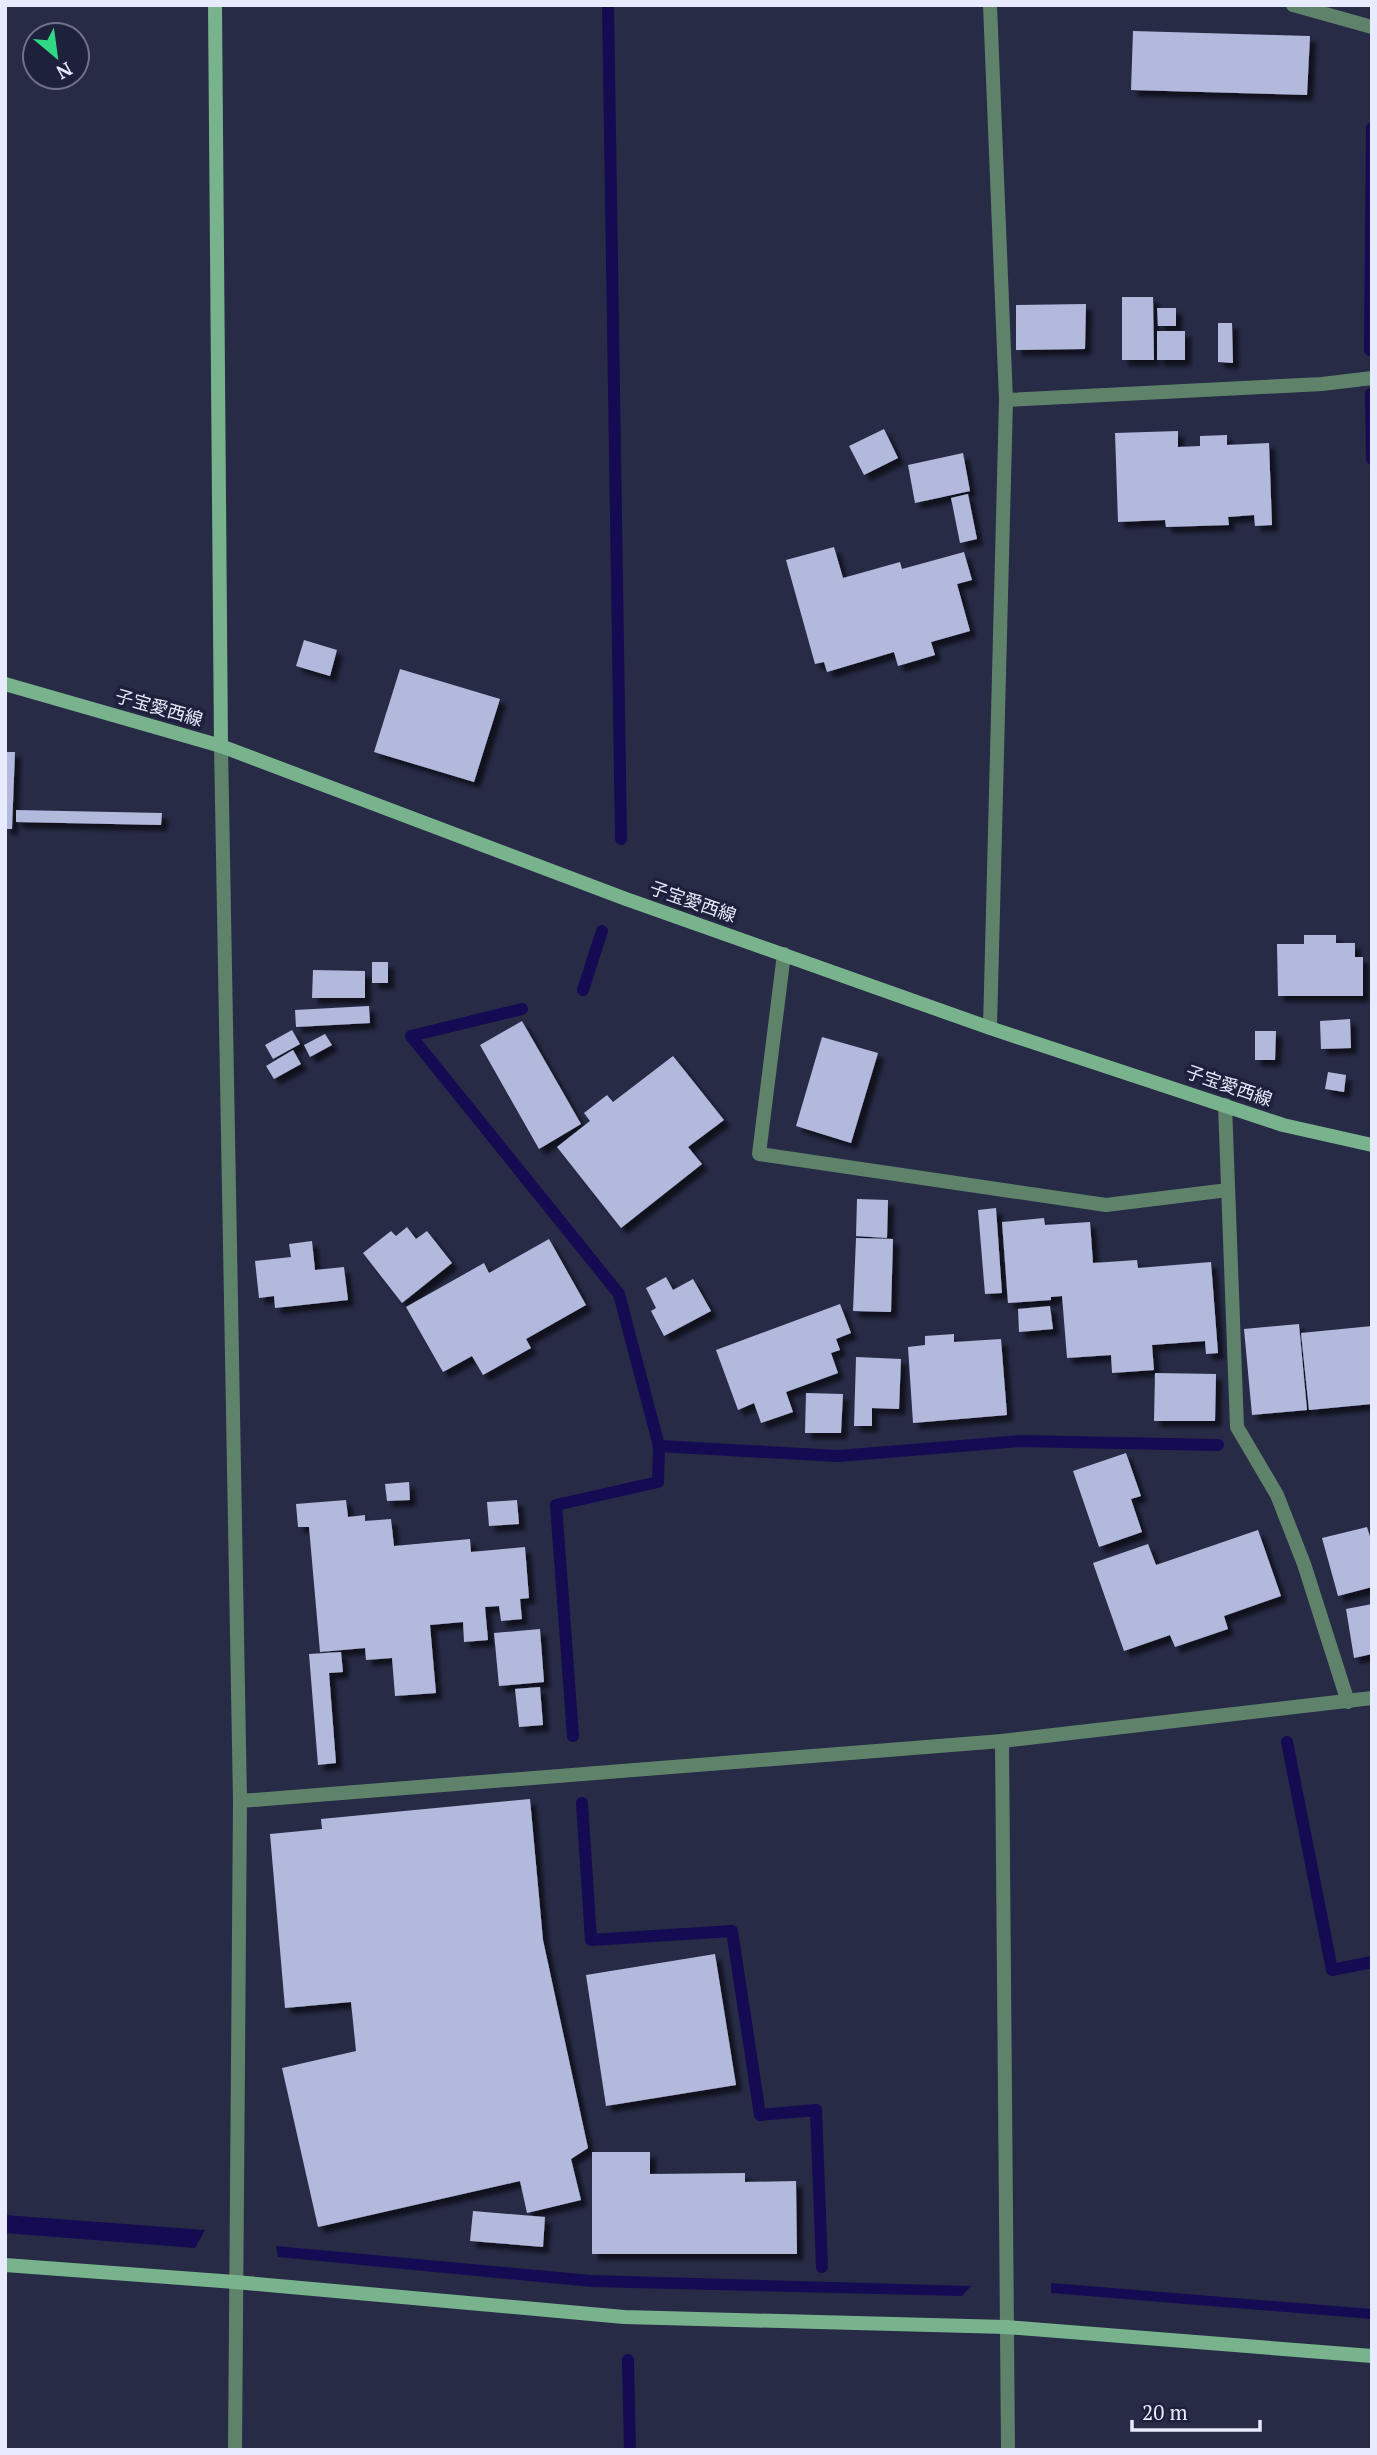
<svg xmlns="http://www.w3.org/2000/svg" width="1377" height="2455" font-family="'PT Serif','Noto Sans JP',serif">
  <defs>
    <filter id="shadow"><feDropShadow dx="6" dy="6" stdDeviation="2" flood-color="#0009"/></filter>
  </defs>
  <rect width="100%" height="100%" fill="#272b46"/>
  <g fill="#140b53">
    <polygon points="5,2215 205,2230 195,2248 5,2233"/>
    <polygon points="276,2246 591,2275 971,2286 962,2296 592,2287 278,2257"/>
    <polygon points="1051,2283 1372,2309 1372,2319 1051,2293"/>
  </g>
  <g fill="none" stroke-linecap="round" stroke-linejoin="round">
    <g stroke="#140b53" stroke-width="12">
      <polyline points="608,5 621,839"/>
      <polyline points="1370,350 1372,128"/>
      <polyline points="1371,394 1372,459"/>
      <polyline points="583,990 602,931"/>
      <polyline points="522,1009 411,1036 619,1294 659,1446 658,1482 556,1505 573,1736"/>
      <polyline points="659,1446 838,1456 1020,1441 1218,1445"/>
      <polyline points="1287,1742 1332,1970 1372,1962"/>
      <polyline points="582,1803 591,1940 732,1931 760,2115 816,2110 822,2267"/>
      <polyline points="628,2360 630,2450"/>
    </g>
  </g>
  <g fill="#b3b9dc" filter="url(#shadow)">
    <polygon points="1133,31 1310,36 1307,95 1131,90"/>
    <polygon points="1122,297 1153,297 1154,360 1122,360"/>
    <polygon points="1086,304 1085,349 1016,350 1016,305"/>
    <polygon points="1157,308 1176,308 1176,326 1158,326"/>
    <polygon points="1218,323 1232,323 1233,363 1218,362"/>
    <rect x="1157" y="331" width="28" height="29"/>
    <polygon points="884,429 898,458 864,475 849,446"/>
    <polygon points="1178,431 1178,447 1200,446 1200,436 1227,435 1227,445 1269,443 1272,525 1255,526 1254,515 1228,517 1229,525 1166,527 1165,520 1118,522 1115,433"/>
    <polygon points="963,453 970,491 915,503 908,465"/>
    <polygon points="968,494 977,539 960,543 951,498"/>
    <polygon points="834,547 843,578 900,562 902,569 964,552 972,580 957,584 970,631 931,642 935,655 898,666 894,652 827,672 824,662 815,664 786,560"/>
    <polygon points="304,640 337,650 330,676 296,666"/>
    <polygon points="400,669 500,699 474,782 374,752"/>
    <polygon points="5,752 15,752 12,829 5,829"/>
    <polygon points="16,810 162,813 161,825 16,822"/>
    <polygon points="1304,935 1336,935 1336,943 1355,943 1355,957 1363,957 1363,996 1278,996 1277,944 1304,944"/>
    <rect x="372" y="962" width="16" height="21"/>
    <polygon points="313,970 365,971 365,998 312,998"/>
    <polygon points="369,1006 370,1023 296,1027 295,1010"/>
    <polygon points="1350,1019 1351,1048 1321,1049 1320,1021"/>
    <polygon points="522,1021 581,1124 539,1149 480,1045"/>
    <polygon points="292,1030 300,1044 273,1059 265,1045"/>
    <polygon points="1255,1031 1276,1031 1275,1060 1255,1060"/>
    <polygon points="325,1034 332,1045 310,1057 304,1045"/>
    <polygon points="822,1037 878,1053 851,1143 796,1126"/>
    <polygon points="293,1050 301,1064 274,1079 266,1066"/>
    <polygon points="673,1056 724,1120 688,1147 702,1164 621,1228 557,1147 590,1121 584,1113 607,1095 613,1102"/>
    <polygon points="1328,1072 1346,1075 1344,1092 1325,1089"/>
    <polygon points="857,1199 888,1200 887,1238 856,1236"/>
    <polygon points="996,1208 1002,1293 985,1294 978,1210"/>
    <polygon points="1044,1218 1045,1225 1090,1222 1093,1263 1137,1260 1138,1268 1211,1262 1218,1353 1206,1354 1205,1341 1152,1345 1154,1370 1112,1373 1111,1355 1067,1358 1062,1296 1051,1297 1051,1300 1008,1303 1002,1222"/>
    <polygon points="407,1227 416,1239 427,1231 452,1263 402,1303 363,1253 391,1231 396,1236"/>
    <polygon points="856,1238 893,1239 891,1312 853,1311"/>
    <polygon points="549,1239 586,1305 526,1339 531,1348 483,1375 472,1356 443,1372 406,1307 484,1263 489,1273"/>
    <polygon points="312,1241 315,1270 344,1267 348,1300 275,1308 274,1296 259,1298 255,1261 291,1257 289,1244"/>
    <polygon points="666,1277 673,1290 693,1279 711,1311 664,1336 651,1311 656,1308 646,1288"/>
    <polygon points="840,1304 851,1333 836,1339 840,1350 831,1353 838,1373 786,1392 793,1412 761,1423 754,1403 738,1410 716,1350"/>
    <polygon points="1050,1306 1053,1329 1019,1332 1018,1309"/>
    <polygon points="1299,1324 1307,1410 1252,1415 1244,1329"/>
    <polygon points="1372,1326 1372,1404 1309,1410 1301,1333"/>
    <polygon points="954,1334 954,1342 1001,1339 1007,1415 913,1423 908,1347 925,1345 925,1336"/>
    <polygon points="856,1357 901,1359 899,1409 872,1408 872,1426 854,1426"/>
    <polygon points="1155,1373 1216,1374 1215,1421 1154,1421"/>
    <polygon points="806,1393 843,1394 841,1433 805,1433"/>
    <polygon points="1126,1453 1141,1496 1131,1499 1142,1532 1099,1547 1073,1471"/>
    <polygon points="409,1482 410,1500 387,1501 385,1484"/>
    <polygon points="346,1500 348,1517 365,1515 365,1521 391,1519 394,1546 470,1539 471,1552 525,1547 529,1598 520,1599 522,1619 501,1621 499,1606 485,1607 488,1640 464,1642 463,1622 430,1625 436,1693 395,1696 392,1658 366,1660 365,1648 320,1652 309,1527 298,1527 296,1504"/>
    <polygon points="517,1500 519,1524 489,1526 487,1502"/>
    <polygon points="1367,1527 1372,1543 1372,1587 1338,1596 1322,1538"/>
    <polygon points="1258,1530 1281,1596 1224,1616 1228,1629 1175,1647 1170,1635 1124,1651 1093,1563 1148,1544 1156,1565"/>
    <polygon points="1372,1604 1372,1654 1354,1658 1346,1609"/>
    <polygon points="540,1629 544,1682 499,1686 494,1633"/>
    <polygon points="341,1652 343,1672 329,1673 336,1763 318,1765 309,1654"/>
    <polygon points="540,1687 543,1725 519,1727 515,1689"/>
    <polygon points="530,1799 543,1940 588,2148 571,2159 581,2200 527,2213 520,2181 318,2227 282,2068 356,2051 351,2002 285,2008 270,1834 322,1829 321,1819"/>
    <polygon points="715,1954 736,2085 606,2106 586,1975"/>
    <polygon points="592,2152 650,2152 650,2174 745,2173 745,2182 796,2181 797,2254 592,2254"/>
    <polygon points="473,2211 545,2217 543,2247 470,2241"/>
  </g>
  <g fill="none" stroke-linecap="round" stroke-linejoin="round">
    <g stroke="#5f826b" stroke-width="14">
      <polyline points="1293,5 1372,27"/>
      <polyline points="1006,400 1322,384 1372,378"/>
      <polyline points="221,746 240,1801 235,2450"/>
      <polyline points="784,954 759,1154 1106,1205 1228,1190"/>
      <polyline points="990,1028 1006,400 990,5"/>
      <polyline points="1225,1105 1237,1427 1277,1495 1304,1564 1348,1702"/>
      <polyline points="1002,1741 1008,2450"/>
      <polyline points="240,1801 1002,1741 1372,1698"/>
    </g>
    <g stroke="#79b38d" stroke-width="14">
      <polyline points="215,5 221,746"/>
      <polyline points="5,684 221,746 626,899 990,1028 1283,1125 1372,1145"/>
      <polyline points="5,2265 235,2282 624,2317 1006,2327 1372,2356"/>
    </g>
  </g>
  <g text-anchor="middle" stroke-width="7" stroke-linejoin="round" paint-order="stroke">
    <g font-size="18" fill="#e8ebfd" stroke="#1e213b">
      <text transform="translate(159 708) rotate(16)" y="6">子宝愛西線</text>
      <text transform="translate(693 902) rotate(19)" y="6">子宝愛西線</text>
      <text transform="translate(1229 1086) rotate(19)" y="6">子宝愛西線</text>
    </g>
  </g>
  <rect width="1377" height="2455" fill="none" stroke="#e8ebfd" stroke-width="14"/>
  <g transform="translate(56 56) rotate(151)"><circle r="33" fill="#1e213b" stroke="#6f7289" stroke-width="2"/>
  <path d="M0-5L12 26L0 18L-12 26Z" fill="#30d883"/>
  <text y="-10" font-size="19" font-weight="bold" text-anchor="middle" fill="#e8ebfd">N</text>
  </g>
  <path d="M1132 2420v10h128v-10" fill="none" stroke="#e8ebfd" stroke-width="3.5"/>
  <text x="1142" y="2420" font-size="21" fill="#e8ebfd" stroke="#1e213b" stroke-width="5" paint-order="stroke">20 m</text>
</svg>
